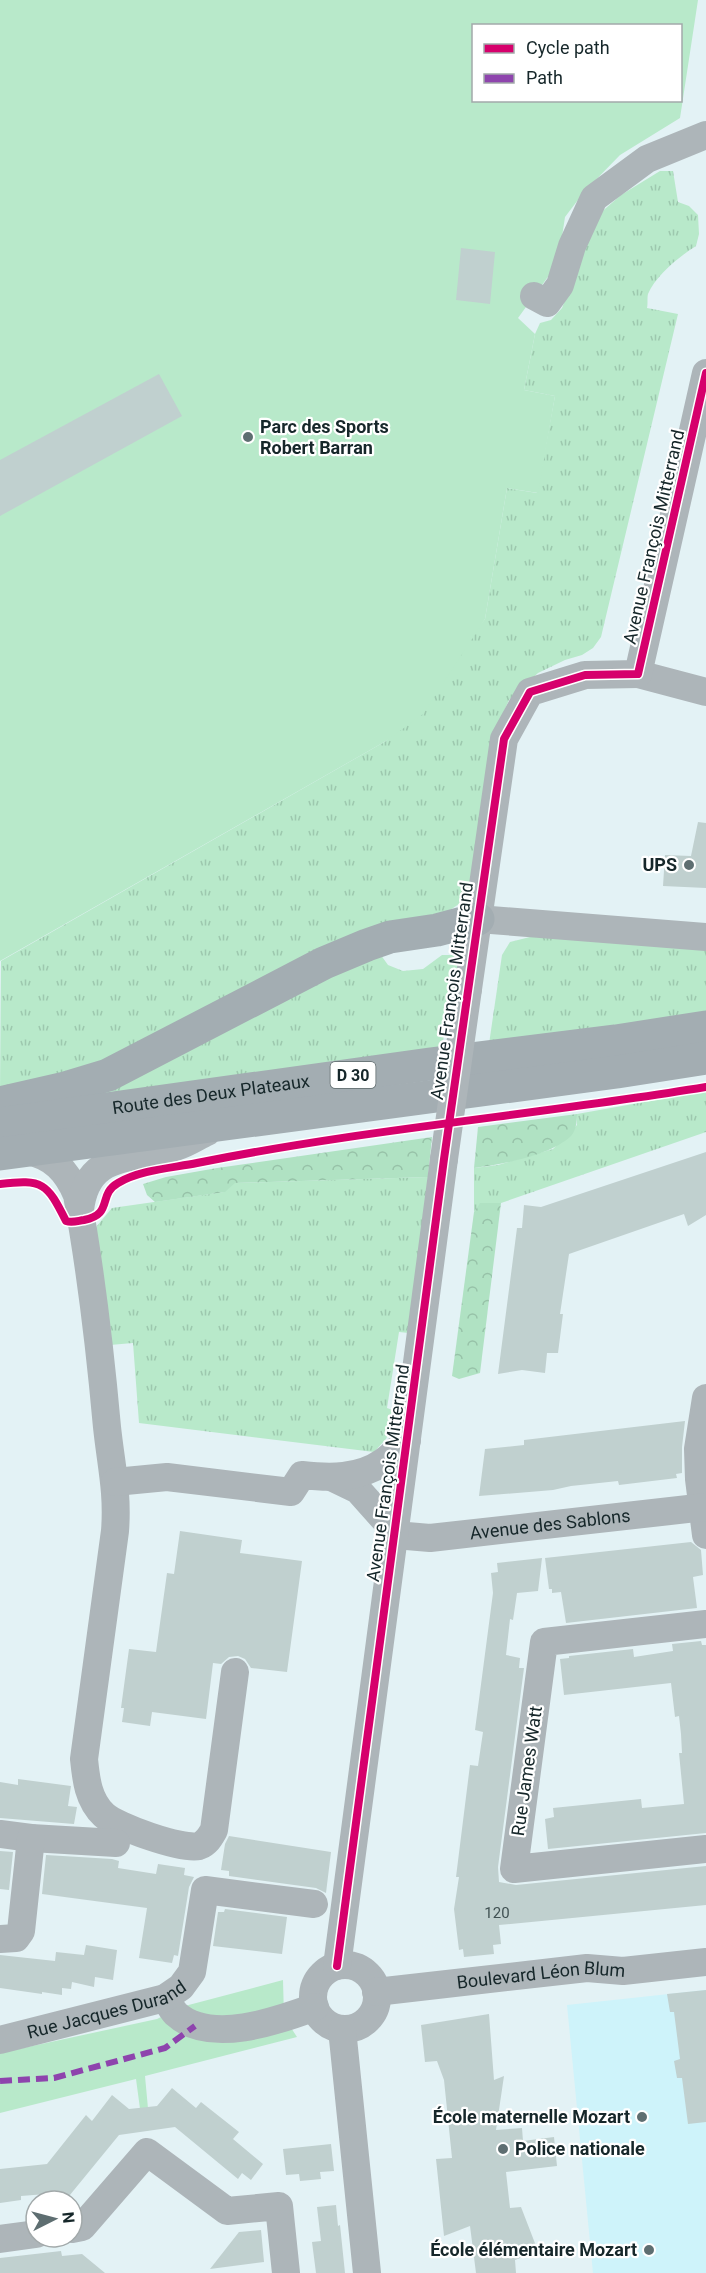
<svg xmlns="http://www.w3.org/2000/svg" width="706" height="2273" font-family="Roboto,sans-serif">
  <defs>
    <pattern id="grass-tufts" width="24" height="20" patternUnits="userSpaceOnUse" patternTransform="scale(1.5)"><rect width="24" height="20" fill="#b8e9ca"/><path d="M3 7l-1-3M5 7V3M7 7l1-3M15 17l-1-3M17 17v-4M19 17l1-3" fill="none" stroke="#9dc8ae"/></pattern>
    <pattern id="forest-crowns" width="20" height="18" patternUnits="userSpaceOnUse" patternTransform="scale(1.5)"><rect width="20" height="18" fill="#b0e2c3"/><path d="M2 6a3 3 0 1 1 6 0M12 15a3 3 0 1 1 6 0" fill="none" stroke="#97c2a8"/></pattern>
  </defs>
  <rect width="100%" height="100%" fill="#e3f2f5"/>
  <polygon fill="#cef3fa" points="706,1990 706,2273 593,2273 567,2005"/>
  <g fill="url(#grass-tufts)">
    <path d="M660 171H673L678 202 689 206 698 215 699 234 696 246C680 256 656 275 648 294 647 298 648 304 647 308L678 314 601 637 593 648 582 655 565 660 538 673 509 700 493 736 472 881 462 902 441 916 105 1067 0 1092 1 961 386 741 485 619 507 488 537 493 555 396 524 390 535 334 540 323 551 320 562 308 598 215 621 195Z"/>
    <polygon points="538,935 706,943 706,1013 489,1044 502,955 510,942"/>
    <polygon points="378,951 388,965 403,971 423,969 442,955 461,955 458,991 452,992 441,1052 94,1096"/>
    <polygon points="706,1091 706,1132 501,1203 480,1204 474,1212 474,1168 498,1165 553,1149 577,1125 577,1114"/>
    <polygon points="428,1177 409,1333 399,1332 387,1408 398,1412 386,1439 374,1452 139,1423 133,1343 110,1345 96,1227 112,1208 224,1192 234,1183"/>
  </g>
  <g fill="url(#forest-crowns)">
    <path d="M577 1114C577 1122 576 1130 571 1136 550 1156 502 1164 474 1168L478 1127Z"/>
    <polygon points="432,1137 428,1177 235,1183 225,1192 155,1202 147,1195 143,1184 166,1177 217,1168"/>
    <polygon points="480,1203 501,1203 480,1373 459,1379 452,1376 474,1212"/>
  </g>
  <g fill="#b8e9ca" fill-rule="evenodd">
    <path d="M0 0H698L680 118 620 155 584 192 565 217 558 263 518 318 535 334 524 390 555 396 538 493 507 488 485 619 423 714 386 741 0 961ZM474 26H680V100H474Z"/>
    <polygon points="283,1980 284,2017 297,2037 145,2076 150,2130 143,2131 136,2079 0,2113 0,2053 157,2019 181,2007"/>
  </g>
  <g fill="#c0d0cf">
    <polygon points="461,248 495,252 490,304 456,300"/>
    <polygon points="159,374 182,416 0,516 0,460"/>
    <polygon points="698,822 706,823 706,888 663,886 665,855 691,856"/>
    <polygon points="706,1152 706,1215 688,1226 684,1214 569,1254 560,1314 563,1314 558,1353 547,1353 545,1373 522,1370 498,1374 517,1228 522,1228 524,1205 541,1207"/>
    <polygon points="685,1421 682,1447 682,1473 676,1474 677,1478 619,1485 618,1481 571,1486 553,1490 479,1496 485,1449 524,1445 524,1440"/>
    <polygon points="180,1531 242,1540 240,1553 302,1561 287,1672 251,1668 245,1659 238,1656 229,1657 221,1664 213,1663 206,1719 152,1712 150,1726 122,1722 124,1708 121,1708 129,1649 156,1652 167,1573 174,1574"/>
    <polygon points="691,1542 701,1550 703,1575 693,1577 697,1608 566,1623 561,1592 552,1593 552,1589 549,1589 545,1558"/>
    <polygon points="542,1558 538,1591 517,1593 513,1620 510,1619 506,1655 520,1658 519,1668 524,1668 498,1867 499,1882 516,1885 706,1866 706,1905 499,1925 501,1944 493,1945 494,1954 464,1957 463,1949 459,1950 454,1909 459,1877 456,1877 470,1765 478,1766 483,1732 475,1730 493,1593 491,1573 498,1572 497,1563"/>
    <polygon points="701,1641 702,1645 706,1645 706,1833 548,1849 545,1819 554,1817 553,1808 641,1799 642,1808 684,1804 679,1753 682,1753 681,1734 679,1716 675,1717 671,1683 564,1695 560,1659 569,1658 569,1656 633,1649 634,1657 673,1651 672,1644"/>
    <polygon points="18,1779 71,1786 68,1806 77,1807 74,1824 0,1818 0,1782 18,1785"/>
    <polygon points="229,1836 331,1852 326,1893 316,1888 229,1876 229,1871 221,1870 225,1844"/>
    <polygon points="0,1851 13,1852 9,1890 0,1889"/>
    <polygon points="46,1855 112,1859 119,1861 118,1868 156,1874 158,1864 185,1868 184,1875 194,1877 189,1887 178,1956 174,1955 172,1963 139,1958 147,1908 42,1894"/>
    <polygon points="225,1909 287,1917 282,1954 213,1946 218,1912 224,1912"/>
    <polygon points="86,1945 117,1950 113,1980 95,1977 94,1987 72,1982 71,1989 62,1988 62,1995 42,1992 42,1994 0,1988 0,1955 55,1961 56,1952 84,1955"/>
    <polygon points="706,1990 706,2122 688,2124 682,2078 677,2078 674,2061 680,2059 674,2012 670,2012 667,1994"/>
    <polygon points="489,2014 494,2080 504,2076 496,2130 522,2128 523,2141 554,2137 557,2166 506,2172 510,2208 521,2207 538,2251 515,2260 516,2273 476,2273 470,2226 444,2236 436,2159 452,2158 444,2080 437,2061 425,2062 421,2025"/>
    <polygon points="172,2088 196,2108 201,2102 239,2132 233,2139 263,2164 251,2180 242,2173 238,2179 175,2127 119,2135 65,2201 54,2201 46,2194 21,2196 21,2200 0,2203 0,2169 47,2164 86,2115 92,2121 112,2095 129,2109 157,2106"/>
    <polygon points="331,2144 334,2171 320,2172 321,2179 311,2180 300,2181 299,2174 286,2175 283,2149"/>
    <polygon points="336,2205 338,2226 340,2225 345,2273 316,2273 312,2242 321,2241 317,2207"/>
    <polygon points="261,2230 264,2262 210,2269 239,2232"/>
    <polygon points="61,2251 62,2256 82,2254 105,2273 0,2273 0,2258"/>
  </g>
  <g fill="none" stroke-linecap="round" stroke-linejoin="round">
    <g stroke="#adb5b9" stroke-width="28">
      <polyline points="534,296 547,303 560,285 572,246 594,198 647,159 706,135"/>
      <polyline points="638,674 706,692"/>
      <polyline points="478,919 706,937"/>
      <polyline points="468,989 504,739 530,692 585,675 638,674 706,373"/>
      <path d="M27 1151C53 1156 67 1171 77 1195 91 1272 100 1349 107 1427 111 1465 118 1492 115 1531L84 1759C86 1779 88 1800 104 1815 117 1827 182 1850 199 1846 207 1843 210 1837 214 1830L235 1672"/>
      <path d="M80 1210C87 1149 134 1162 178 1146 188 1143 198 1136 207 1132"/>
      <polyline points="706,1398 698,1449 699,1479 706,1535"/>
      <polyline points="331,1477 358,1490 383,1518 395,1527"/>
      <path d="M115 1482 167 1477 291 1492 302 1475C329 1478 359 1479 383 1462 392 1456 400 1447 407 1440"/>
      <path id="s1" d="M395 1535 430 1538 706 1507"/>
      <polyline points="706,1624 544,1642 514,1869 706,1849"/>
      <polyline points="0,1834 31,1838 116,1843"/>
      <polyline points="0,1939 16,1938 21,1931 31,1838"/>
      <circle cx="345" cy="1997" r="32"/>
      <polyline points="337,1966 444,1159"/>
      <path id="s2" d="M376 1992 587 1968 623 1971 706 1962"/>
      <path d="M165 1998C168 2003 172 2010 176 2014 210 2045 277 2021 315 2007"/>
      <polyline points="342,2029 367,2273"/>
      <path id="s3" d="M0 2040 165 1998 181 1987 192 1972 205 1890 314 1904"/>
      <polyline points="72,2229 82,2227 147,2152 227,2211 279,2206 286,2273"/>
      <polyline points="0,2239 36,2234"/>
    </g>
    <g stroke="#a3adb2" stroke-width="33">
      <polyline points="0,1103 65,1088 108,1075 324,963 367,945 390,937 437,930 478,919"/>
      <path id="s4" d="M0 1124 430 1064 616 1041 706 1027"/>
      <polyline points="0,1154 617,1072 706,1058"/>
    </g>
    <polyline stroke="#adb5b9" stroke-width="28" points="444,1159 468,989"/>
    <polyline stroke="#8e44ad" stroke-width="6" stroke-dasharray="12 6" stroke-linecap="butt" points="0,2081 54,2078 165,2048 195,2026"/>
    <g stroke="#fff" stroke-width="11">
      <g id="cycleway">
        <path d="M0 1184C43 1179 47 1183 66 1221 72 1223 77 1221 84 1220 114 1214 97 1195 118 1183 140 1170 172 1168 197 1163 365 1129 537 1115 706 1087"/>
        <polyline points="337,1966 444,1159 504,739 530,692 585,675 638,674 706,373"/>
      </g>
    </g>
    <use href="#cycleway" stroke="#d6006c" stroke-width="8"/>
  </g>
  <g fill="#5e6e71" stroke="#fff" stroke-width="2">
    <circle cx="248" cy="437" r="6"/>
    <circle cx="689" cy="865" r="6"/>
    <circle cx="642" cy="2117" r="6"/>
    <circle cx="503" cy="2149" r="6"/>
    <circle cx="649" cy="2250" r="6"/>
  </g>
  <g text-anchor="middle" stroke-width="4.5" stroke-linejoin="round" paint-order="stroke">
    <g font-size="15" fill="#405153">
      <text x="497" y="1918">120</text>
    </g>
    <rect fill="#fff" stroke="#5c686a" stroke-width="1.5" x="330.5" y="1062" width="45" height="26" rx="4.5"/>
    <g font-size="16" font-weight="bold" fill="#16272a">
      <text x="353" y="1081">D 30</text>
    </g>
    <g font-size="18" font-weight="bold" fill="#16272a" stroke="#fff" text-anchor="end">
      <text x="260" y="433" text-anchor="start">Parc des Sports<tspan x="260" dy="21">Robert Barran</tspan></text>
      <text x="677" y="871">UPS</text>
      <text x="630" y="2123">École maternelle Mozart</text>
      <text x="515" y="2155" text-anchor="start">Police nationale</text>
      <text x="637" y="2256">École élémentaire Mozart</text>
    </g>
    <g font-size="18" fill="#16272a" stroke="#fff">
      <text transform="translate(654 537) rotate(-77)" y="6">Avenue François Mitterrand</text>
      <text transform="translate(452 991) rotate(-82)" y="6">Avenue François Mitterrand</text>
      <text dy="6" stroke="none"><textPath href="#s4" startOffset="213">Route des Deux Plateaux</textPath></text>
      <text transform="translate(388 1473) rotate(-82)" y="6">Avenue François Mitterrand</text>
      <text dy="6" stroke="none"><textPath href="#s1" startOffset="156">Avenue des Sablons</textPath></text>
      <text transform="translate(527 1771) rotate(-82)" y="6">Rue James Watt</text>
      <text dy="6" stroke="none"><textPath href="#s2" startOffset="166">Boulevard Léon Blum</textPath></text>
      <text dy="6" stroke="none"><textPath href="#s3" startOffset="111">Rue Jacques Durand</textPath></text>
    </g>
  </g>
  <rect x="472" y="24" width="210" height="78" fill="#ffffff" stroke="#a2a9aa" stroke-width="1.5"/>
  <rect x="484" y="44" width="30" height="9" fill="#d6006c" stroke="#a2a9aa" stroke-width="1.5"/>
  <text x="526" y="54" font-size="18" fill="#16272a">Cycle path</text>
  <rect x="484" y="74" width="30" height="9" fill="#8e44ad" stroke="#a2a9aa" stroke-width="1.5"/>
  <text x="526" y="84" font-size="18" fill="#16272a">Path</text>
  <g transform="translate(54 2219) rotate(84)"><circle r="28" fill="#ffffff" stroke="#a2a9aa" stroke-width="1.5"/>
  <path d="M0-4.5L10 22L0 15L-10 22Z" fill="#5e6e71"/>
  <text y="-9" font-size="16" font-weight="bold" text-anchor="middle" fill="#16272a">N</text>
  </g>
</svg>
